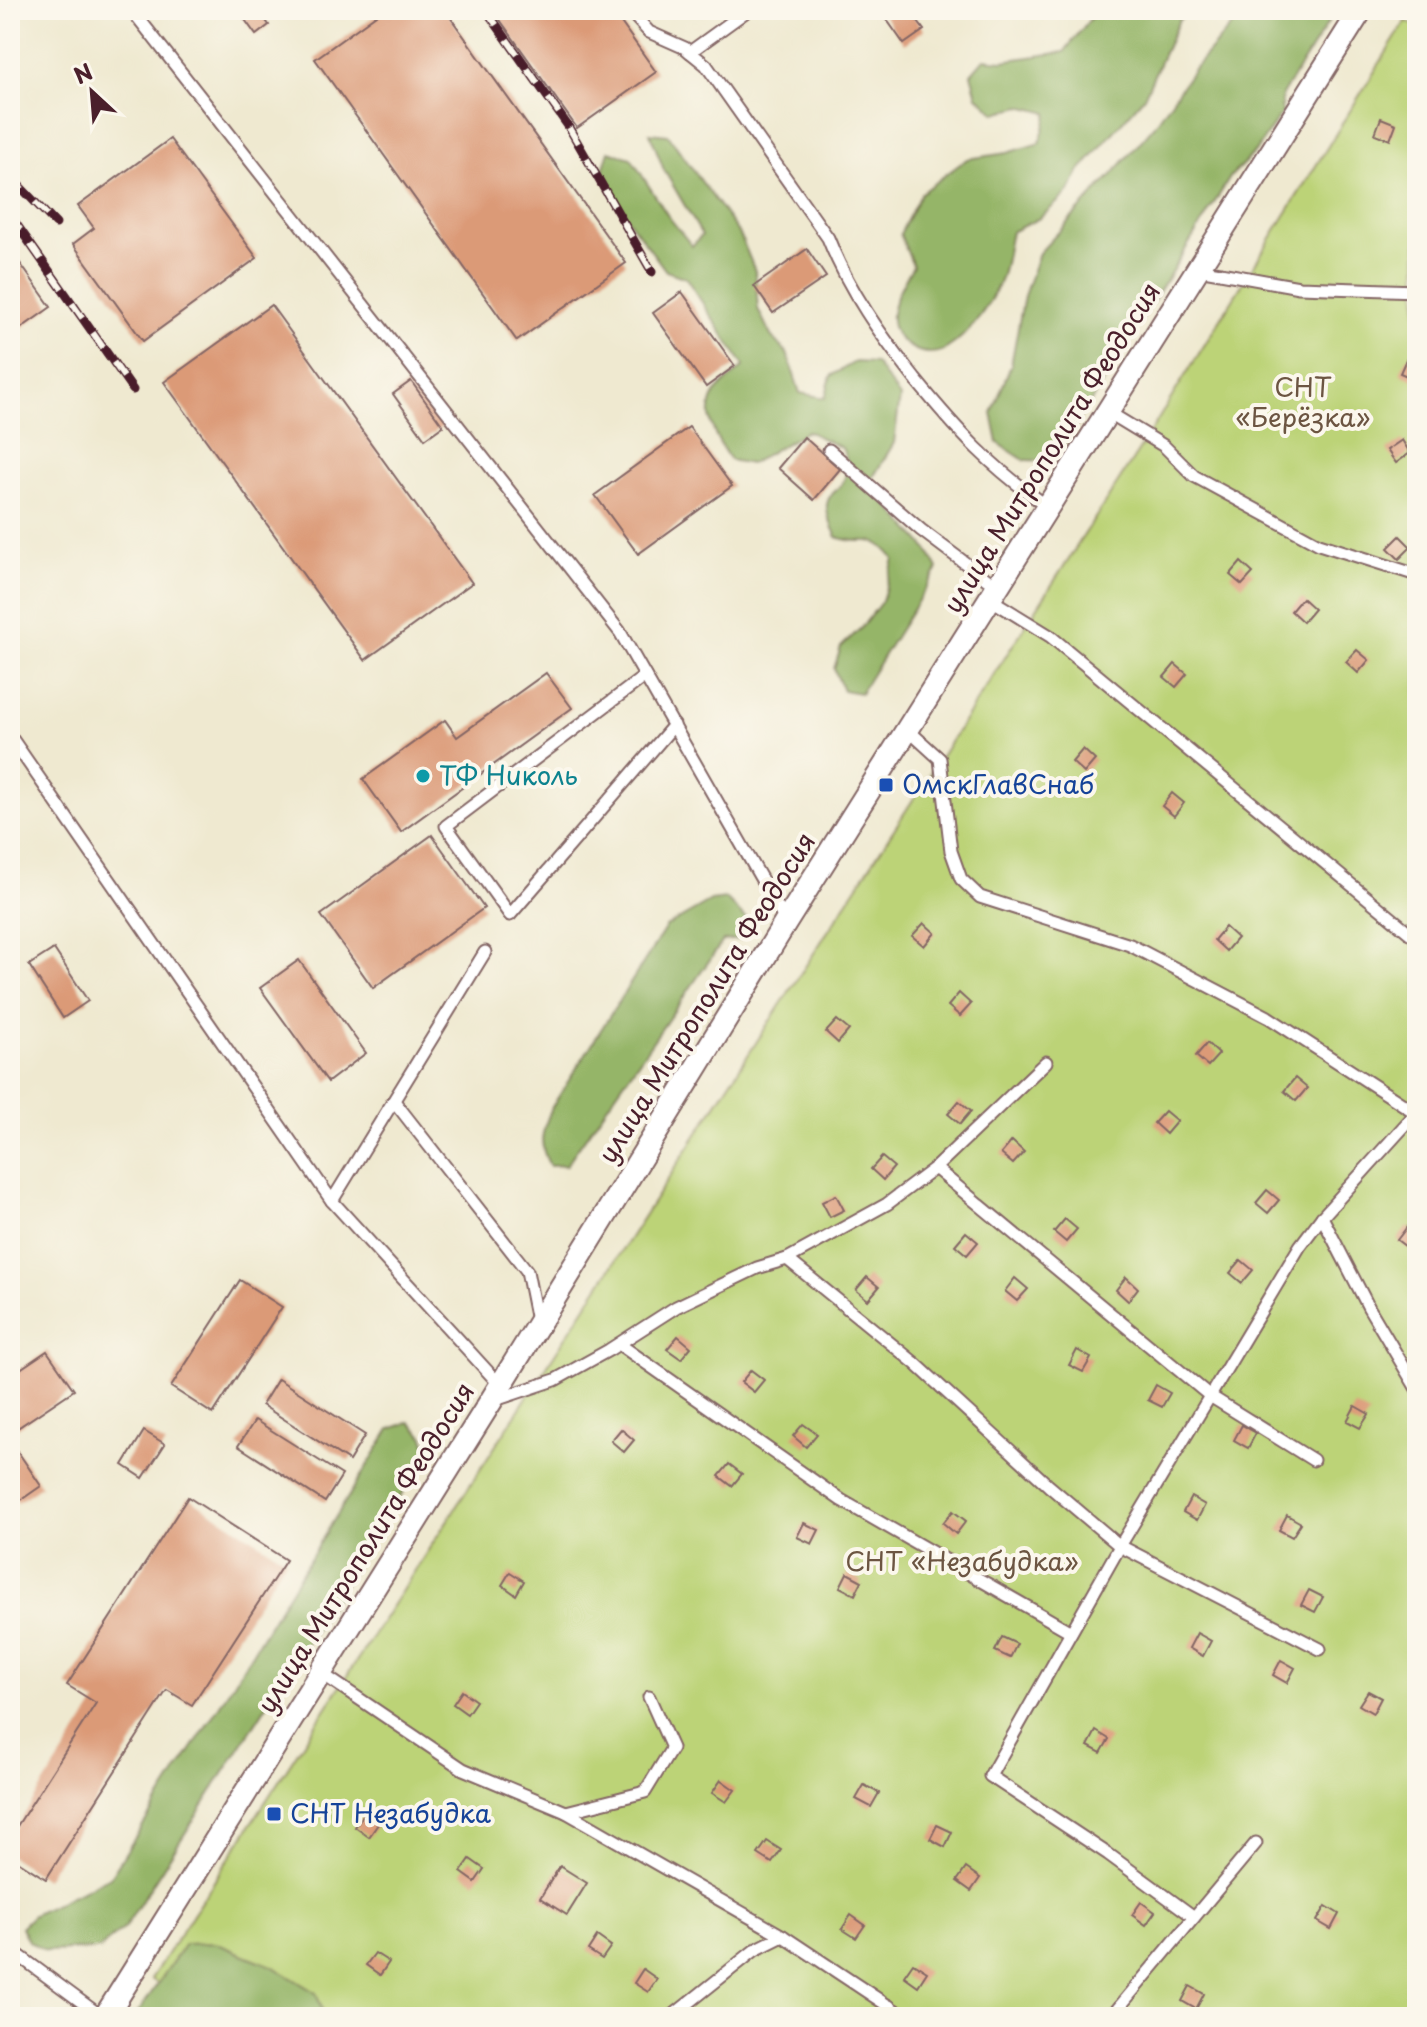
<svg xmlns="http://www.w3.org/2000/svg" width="1427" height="2027" font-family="'Playpen Sans',sans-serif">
  <rect width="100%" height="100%" fill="#fbf7ec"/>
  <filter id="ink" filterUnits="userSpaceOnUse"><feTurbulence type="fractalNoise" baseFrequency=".0125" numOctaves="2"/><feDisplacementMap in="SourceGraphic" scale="16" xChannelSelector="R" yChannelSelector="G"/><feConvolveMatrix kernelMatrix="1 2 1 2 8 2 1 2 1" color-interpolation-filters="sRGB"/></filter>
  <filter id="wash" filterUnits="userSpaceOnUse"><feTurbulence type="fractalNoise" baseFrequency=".006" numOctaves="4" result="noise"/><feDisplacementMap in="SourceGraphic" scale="32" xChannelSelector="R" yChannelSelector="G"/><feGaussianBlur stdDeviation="1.8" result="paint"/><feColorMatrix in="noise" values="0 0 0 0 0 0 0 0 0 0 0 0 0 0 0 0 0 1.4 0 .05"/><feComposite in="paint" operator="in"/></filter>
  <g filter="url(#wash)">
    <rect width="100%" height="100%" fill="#efe9d0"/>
    <polygon fill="#bcd377" stroke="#837951" stroke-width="2" points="1406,21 1417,26 1417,2017 211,2017 151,1979 1139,450"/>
    <g fill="#95b568" stroke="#706a4a" stroke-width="2">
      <path d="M1097 10H1192L1179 20 1144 97 1079 172 1069 192 1040 218 1011 232C1007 248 1006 267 1000 281 989 306 969 335 946 349 937 354 924 354 916 350 874 331 896 294 913 266L900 234 921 193 967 159 1007 153 1040 143 1048 113 1021 106 996 113 977 96 971 74 984 59 1002 61 1064 52Z"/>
      <polygon points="1249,10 1336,10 1282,95 1281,114 1255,152 1231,176 1054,461 1024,460 998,443 992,413 1011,365 1024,296 1039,253 1112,175 1155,125 1193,70 1233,24"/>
      <path d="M650 133 668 135 740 235 755 271 758 309 771 336 787 353 800 393 825 398 831 376 855 362 875 363 900 397 894 443 869 484 927 549 938 569 860 693 843 690 834 669 841 647 861 628 882 601 894 559C871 529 865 548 837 537 810 484 845 502 847 467 848 461 844 453 842 448L807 431 750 464 730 460C716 439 699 411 719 389 727 380 736 374 744 366L686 278 666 271 624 214 603 170 609 151 631 158 668 216 692 246 702 235 664 170Z"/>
      <path d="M726 899 751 924 743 939 723 941 566 1165 550 1166C537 1142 542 1132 552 1107L666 927 711 901Z"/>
      <polygon points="410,1422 424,1437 429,1452 125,1927 99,1949 46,1951 28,1941 21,1927 33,1915 110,1877 228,1692 390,1429"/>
      <polygon points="215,1943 272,1966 316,1993 325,2017 135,2017 185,1944"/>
    </g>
    <g id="blocks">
      <g fill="#db9a77">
        <polygon points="238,10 258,10 269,25 256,35"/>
        <polygon points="383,10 445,10 626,263 517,341 315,59"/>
        <polygon points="493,10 612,10 656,72 577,128"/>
        <polygon points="880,10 909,10 924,30 904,44"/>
        <polygon points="1381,118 1396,124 1390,140 1375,134"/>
        <polygon points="170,139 257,258 143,341 73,244 94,228 78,206"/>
        <polygon points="10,249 51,307 10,336"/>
        <polygon points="807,249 826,277 773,313 754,286"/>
        <polygon points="682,292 735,366 706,387 653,313"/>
        <polygon points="271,305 472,583 365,660 164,382"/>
        <polygon points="1407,357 1417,363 1414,379 1400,373"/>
        <polygon points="411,381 443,426 425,439 393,394"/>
        <polygon points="689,427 732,486 638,554 595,495"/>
        <polygon points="804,437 840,469 814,500 778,468"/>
        <polygon points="1402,440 1410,453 1396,463 1387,450"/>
        <polygon points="1400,536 1411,547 1399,559 1388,548"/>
        <polygon points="1241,562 1253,573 1242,585 1230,575"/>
        <polygon points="1302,598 1314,609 1303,622 1291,611"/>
        <polygon points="1357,650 1369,660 1358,673 1346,662"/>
        <polygon points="1175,664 1187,674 1176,687 1164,677"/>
        <polygon points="546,673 572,708 401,832 363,779 445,720 457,737"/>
        <polygon points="1083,749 1095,760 1084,773 1072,762"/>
        <polygon points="1172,793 1184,803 1174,816 1162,806"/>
        <polygon points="432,835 484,908 373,988 321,915"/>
        <polygon points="924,923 935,933 924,946 912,936"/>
        <polygon points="1225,927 1237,938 1226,951 1214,940"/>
        <polygon points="54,949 88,1001 63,1018 29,965"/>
        <polygon points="299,960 366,1053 328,1082 260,988"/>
        <polygon points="959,993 971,1004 960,1016 948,1006"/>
        <polygon points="837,1020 849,1030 838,1043 826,1032"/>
        <polygon points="1207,1043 1219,1054 1208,1066 1196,1056"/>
        <polygon points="1295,1078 1307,1088 1296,1101 1284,1091"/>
        <polygon points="959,1101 971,1111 960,1124 948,1114"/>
        <polygon points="1165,1111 1177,1121 1166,1134 1154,1123"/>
        <polygon points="1012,1141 1024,1152 1013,1164 1001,1154"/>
        <polygon points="882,1157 894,1167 883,1180 871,1169"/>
        <polygon points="1267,1190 1279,1200 1268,1213 1256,1203"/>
        <polygon points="836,1195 844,1210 830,1217 822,1202"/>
        <polygon points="1065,1219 1077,1229 1066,1242 1054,1232"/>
        <polygon points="1407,1227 1417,1236 1417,1242 1410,1250 1397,1240"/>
        <polygon points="966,1232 978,1242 967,1255 955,1245"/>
        <polygon points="1241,1260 1253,1270 1242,1283 1230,1273"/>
        <polygon points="867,1277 879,1287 868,1300 856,1290"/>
        <polygon points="1126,1277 1138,1288 1128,1301 1116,1290"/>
        <polygon points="1015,1278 1028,1289 1017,1301 1005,1291"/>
        <polygon points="240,1280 282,1307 213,1414 171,1387"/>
        <polygon points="678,1336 691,1347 681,1359 667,1349"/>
        <polygon points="1077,1350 1091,1358 1083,1372 1069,1365"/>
        <polygon points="47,1351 74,1390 10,1433 10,1376"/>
        <polygon points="751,1370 764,1380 754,1392 741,1382"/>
        <polygon points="278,1379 365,1435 349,1461 262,1405"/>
        <polygon points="1156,1385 1170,1393 1162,1407 1148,1400"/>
        <polygon points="1355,1406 1369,1414 1360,1428 1347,1421"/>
        <polygon points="255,1420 342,1475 325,1502 238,1446"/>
        <polygon points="803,1424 817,1434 806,1447 793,1436"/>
        <polygon points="1242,1425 1256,1433 1248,1448 1234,1440"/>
        <polygon points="621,1429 634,1440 624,1452 611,1441"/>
        <polygon points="144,1431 165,1444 143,1478 123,1465"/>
        <polygon points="10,1440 41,1486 18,1502 10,1490"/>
        <polygon points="729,1464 742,1474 732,1486 719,1476"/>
        <polygon points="188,1497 286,1560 192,1705 167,1690 46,1879 10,1856 10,1837 96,1703 67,1685"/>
        <polygon points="1191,1497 1205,1505 1197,1520 1183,1512"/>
        <polygon points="953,1511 966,1521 956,1534 943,1523"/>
        <polygon points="1287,1515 1301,1523 1292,1537 1279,1530"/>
        <polygon points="804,1523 819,1530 812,1544 797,1537"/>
        <polygon points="510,1572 524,1581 516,1595 502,1585"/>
        <polygon points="847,1573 862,1581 855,1595 840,1587"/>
        <polygon points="1309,1590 1323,1597 1315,1612 1301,1605"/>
        <polygon points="1197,1633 1211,1641 1203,1656 1189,1648"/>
        <polygon points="1002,1637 1017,1644 1010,1658 995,1651"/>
        <polygon points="1281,1660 1295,1668 1287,1683 1273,1675"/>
        <polygon points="462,1691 476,1701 467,1714 453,1704"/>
        <polygon points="1368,1691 1381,1698 1373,1713 1359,1705"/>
        <polygon points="1096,1731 1109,1739 1101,1753 1088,1746"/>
        <polygon points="721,1780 735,1790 726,1802 712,1793"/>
        <polygon points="864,1785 879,1793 871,1807 856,1799"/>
        <polygon points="364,1814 378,1824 369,1837 355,1827"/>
        <polygon points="937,1825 952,1832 945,1847 930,1839"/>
        <polygon points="767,1841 781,1850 772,1863 758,1854"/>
        <polygon points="470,1859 484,1869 475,1882 461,1872"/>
        <polygon points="560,1866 587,1883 567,1915 540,1898"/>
        <polygon points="966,1868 980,1878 971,1891 957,1881"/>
        <polygon points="1141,1902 1155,1912 1146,1925 1132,1915"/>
        <polygon points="1326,1906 1339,1914 1331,1929 1317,1921"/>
        <polygon points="851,1915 865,1925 856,1938 842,1929"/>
        <polygon points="597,1936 611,1946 602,1959 588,1950"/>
        <polygon points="375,1953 389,1962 380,1975 366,1965"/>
        <polygon points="913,1963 927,1972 918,1986 904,1976"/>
        <polygon points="643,1969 657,1979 648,1992 634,1983"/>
        <polygon points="1190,1986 1204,1994 1196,2009 1182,2001"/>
      </g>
    </g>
  </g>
  <g filter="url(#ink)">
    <use href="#blocks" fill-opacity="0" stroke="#846665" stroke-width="2"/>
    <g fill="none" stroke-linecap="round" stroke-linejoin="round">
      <g stroke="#846665" stroke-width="15">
        <g id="service">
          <polyline points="132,10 620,632 786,922"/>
          <path d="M629 10 649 32 685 48 706 65 828 238C849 291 880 334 915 379 959 433 991 467 1048 507"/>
          <polyline points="690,52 748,10"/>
          <polyline points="1198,269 1299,287 1417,291"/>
          <polyline points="1108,412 1164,446 1194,476 1319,544 1417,575"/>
          <polyline points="829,450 921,530 997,587"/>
          <polyline points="990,599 1050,636 1417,939"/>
          <polyline points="645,676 446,826 510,915 674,725"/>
          <polyline points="907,729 940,759 951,851 961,879 980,897 1130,945 1268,1017 1416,1113"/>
          <polyline points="10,736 332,1201 500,1385"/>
          <polyline points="394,1101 527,1271 537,1321"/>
          <polyline points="935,1168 1210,1396 1313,1460"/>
          <polyline points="332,1201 485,952"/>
          <polyline points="1322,1217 1369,1308 1417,1389"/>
          <polyline points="787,1259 916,1364 1049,1486 1120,1546 1320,1649"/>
          <polyline points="619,1344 841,1500 1071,1632"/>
          <polyline points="495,1400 555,1380 609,1350 676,1307 757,1268 787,1259 887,1204 935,1168 1046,1062"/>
          <polyline points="321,1673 463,1769 566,1812 645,1792 672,1748 649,1697"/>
          <polyline points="566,1812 783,1936"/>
          <polyline points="1194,1917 1108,1854 990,1776 1120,1546 1300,1246 1322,1217 1417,1112"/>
          <polyline points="10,1949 102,2017"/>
          <polyline points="671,2017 755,1950 783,1936 905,2017"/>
          <polyline points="881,2017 889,2006"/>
          <polyline points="1111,2017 1256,1843"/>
        </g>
      </g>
      <g stroke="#846665" stroke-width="26">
        <polyline id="minor" points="105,2017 491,1401 786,922 1361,10"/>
      </g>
      <use href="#service" stroke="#fff" stroke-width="11"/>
      <use href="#minor" stroke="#fff" stroke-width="22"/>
      <g stroke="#4a1f2b" stroke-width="9">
        <g id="rail">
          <polyline points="486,10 568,126 652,272"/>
          <polyline points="10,176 56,224"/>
          <polyline points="10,215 133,390"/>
        </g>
      </g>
      <use href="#rail" stroke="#fbf7ec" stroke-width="6" stroke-dasharray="18" stroke-linecap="butt"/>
    </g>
  </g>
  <circle fill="#0f9aa8" stroke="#fbf7ec" stroke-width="3" cx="423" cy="776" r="8"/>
  <g fill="#1a4fb4" stroke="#fbf7ec" stroke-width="3">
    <rect x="878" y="777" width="16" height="16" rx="4"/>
    <rect x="266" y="1806" width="16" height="16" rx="4"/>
  </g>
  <g text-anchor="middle" stroke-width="8" stroke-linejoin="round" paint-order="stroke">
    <g font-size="26" fill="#6c5542" stroke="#fbf7ec">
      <text x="1303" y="397">СНТ<tspan x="1303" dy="30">«Берёзка»</tspan></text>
      <text x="962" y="1571">СНТ «Незабудка»</text>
    </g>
    <g font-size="26" fill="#4a1f2b" stroke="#fbf7ec">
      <text transform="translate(1052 448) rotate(-58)" y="9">улица Митрополита Феодосия</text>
      <text transform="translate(707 998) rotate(-58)" y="9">улица Митрополита Феодосия</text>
      <text transform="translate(366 1548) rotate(-58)" y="9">улица Митрополита Феодосия</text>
    </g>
    <g font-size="26" fill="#0d838f" stroke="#fbf7ec" text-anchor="start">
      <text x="439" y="785">ТФ Николь</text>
    </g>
    <g font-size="26" fill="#164399" stroke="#fbf7ec" text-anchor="start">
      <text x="902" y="794">ОмскГлавСнаб</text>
      <text x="290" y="1823">СНТ Незабудка</text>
    </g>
  </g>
  <rect width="1427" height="2027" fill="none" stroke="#fbf7ec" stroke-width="40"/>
  <g transform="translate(92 92) rotate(334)" stroke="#fbf7ec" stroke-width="6" paint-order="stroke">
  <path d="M0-6L14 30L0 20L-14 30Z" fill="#4a1f2b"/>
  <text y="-12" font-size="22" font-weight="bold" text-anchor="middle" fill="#4a1f2b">N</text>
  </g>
</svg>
